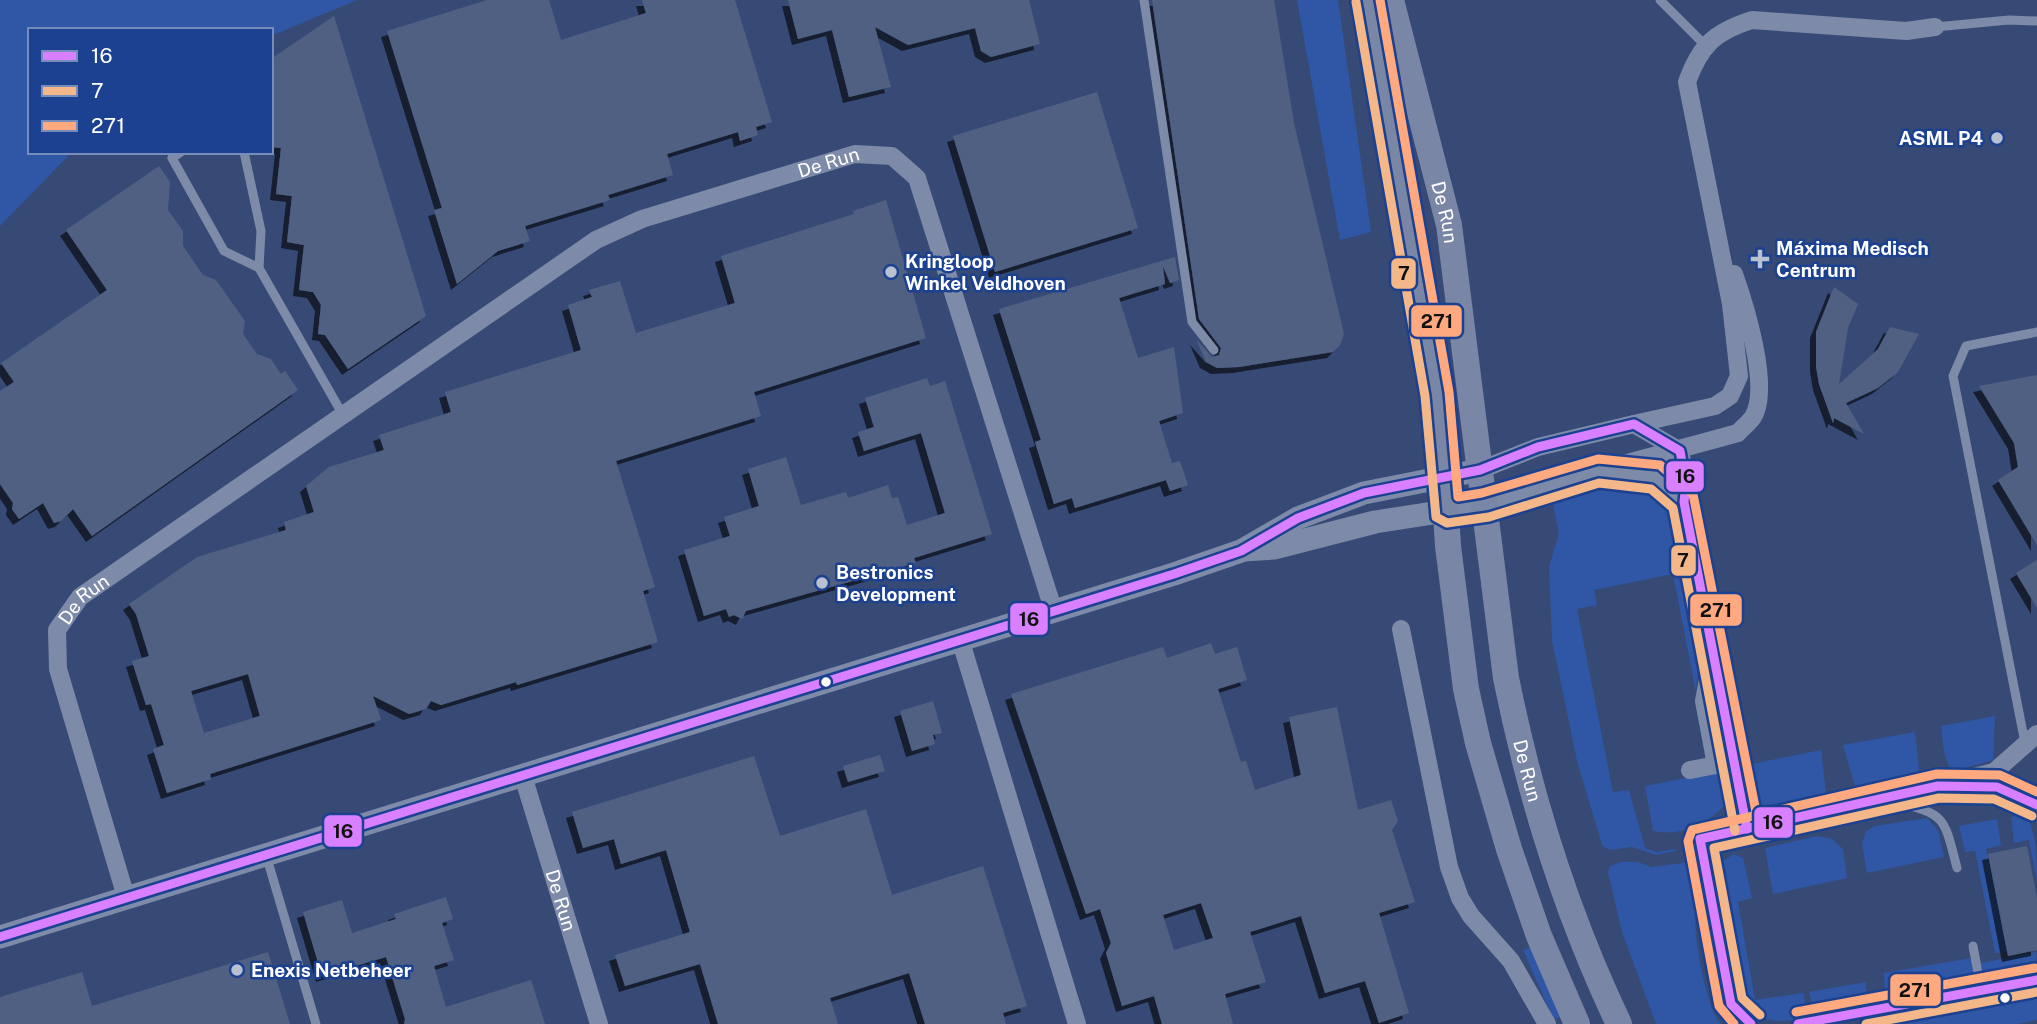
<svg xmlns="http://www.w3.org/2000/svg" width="2037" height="1024" font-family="'Public Sans',sans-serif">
  <defs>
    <filter id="shadow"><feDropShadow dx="-6" dy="6" stdDeviation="0" flood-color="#0009"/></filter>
  </defs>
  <rect width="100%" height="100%" fill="#364a75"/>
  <g fill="#2f57a6">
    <polygon points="0,0 357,0 271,36 271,30 30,30 30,152 72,152 0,226"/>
    <polygon points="1297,0 1338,0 1371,232 1340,240"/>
    <polygon points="1635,485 1669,509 1682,542 1700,650 1696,692 1673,574 1594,590 1597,605 1577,609 1613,792 1629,790 1645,848 1656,852 1675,849 1676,851 1656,855 1632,847 1609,850 1602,845 1577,761 1552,640 1549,567 1559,533 1552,500 1592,488"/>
    <polygon points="1995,716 1993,760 1951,772 1944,752 1941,726"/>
    <path d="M1915 732 1920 777C1903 787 1876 794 1856 790L1843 745Z"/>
    <polygon points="1821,750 1826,793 1816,803 1764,808 1751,793 1747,765"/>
    <path d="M1712 773H1723L1726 804C1708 824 1680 837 1653 831L1645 786Z"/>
    <path d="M2024 813C2037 831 2037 857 2037 881L2029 840 2014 843 2011 817Z"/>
    <polygon points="1927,818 1938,830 1944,857 1867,873 1862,844 1866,831 1875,826"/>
    <polygon points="1997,819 2001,845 1986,849 2008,952 1995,953 1975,851 1965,852 1959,826"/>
    <polygon points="1817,836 1832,839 1843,849 1847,878 1773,894 1765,848"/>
    <path d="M1734 854 1743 858 1752 898 1738 902 1755 1000 1803 993 1809 1018C1776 1023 1763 1024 1740 1002L1717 873 1721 862Z"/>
    <path d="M1621 862H1638L1651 867 1690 862 1694 864C1698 889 1694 911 1696 935 1698 955 1708 1011 1721 1024H1656L1622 932 1608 872 1610 866Z"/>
    <polygon points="1531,947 1561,1016 1554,1020 1523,950"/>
    <polygon points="2037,952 2035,970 1985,980 1981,963"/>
    <polygon points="1972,958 1976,980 1885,997 1884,973"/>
    <polygon points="1866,982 1865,1006 1815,1016 1809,992"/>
    <polygon points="2037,992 2037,1020 2017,1024 1883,1024 1883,1019 1915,1020 2024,1001"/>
  </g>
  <g fill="#506183" fill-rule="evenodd" filter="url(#shadow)">
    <polygon points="487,0 549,0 561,40 646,13 642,0 735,0 772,122 756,127 758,135 740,141 738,132 667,154 673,175 608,195 610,200 525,226 530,241 498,251 457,284 434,210 442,208 387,31"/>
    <polygon points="788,0 1029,0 1040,44 991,57 981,51 975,28 908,45 875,27 891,87 849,97 832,30 798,39"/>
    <polygon points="1152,0 1274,0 1294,123 1344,334 1340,345 1333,352 1239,367 1217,368 1206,362 1196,339 1212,357 1219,355 1221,348 1199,319"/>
    <polygon points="334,16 426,316 348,369 325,335 318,334 321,305 313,292 299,290 304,245 287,242 292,196 276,194 281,148 271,147 271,59"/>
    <polygon points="1097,92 1138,228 995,272 953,136"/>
    <polygon points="159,166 170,182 168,210 183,231 183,246 203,275 216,280 245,321 243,334 257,354 271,359 281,374 285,371 298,390 92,536 73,509 61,521 54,523 43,503 19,519 12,509 13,503 0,484 0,391 14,382 1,363 107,290 66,230"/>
    <path d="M886 200 926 338 754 392 761 416 616 461 655 587 643 591 658 642 517 685 516 682 441 705 431 701 426 709 409 714 373 696 381 720 210 774 211 779 167 793 153 749 164 745 151 704 146 705 132 661 149 656 136 614 129 604 197 557 286 530 284 522 314 512 306 486 329 467 384 450 379 435 451 412 445 392 581 350 568 305 592 297 589 290 620 281 636 333 735 303 721 256 854 214 853 211ZM248 674 260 716 204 733 191 691Z"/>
    <polygon points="1175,257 1179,280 1170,283 1163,266 1165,284 1119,298 1138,358 1174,347 1183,413 1159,421 1172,463 1180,461 1188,485 1170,491 1166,480 1075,508 1072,498 1054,504 1035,442 1041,440 999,309"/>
    <polygon points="1834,287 1858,304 1848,328 1839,384 1878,349 1890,327 1919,334 1898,372 1878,388 1846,403 1864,434 1834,418 1833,423 1819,384 1816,366 1816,332"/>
    <polygon points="2037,375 2037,545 1998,480 2018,467 2014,443 1979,386"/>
    <polygon points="927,378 930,386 945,381 992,534 914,558 916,563 746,611 742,619 734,615 729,617 726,609 704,616 684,550 730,536 724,517 759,506 748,469 786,457 801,505 846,492 848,498 888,485 892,498 898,497 907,525 945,513 921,433 864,451 858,432 874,427 865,398"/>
    <polygon points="2037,560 2037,608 2016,573"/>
    <path d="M1211 643 1215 654 1237 647 1247 680 1218 689 1241 762 1246 761 1255 790 1301 775 1289 717 1337 707 1358 810 1391 800 1398 821 1392 830 1415 902 1379 913 1409 1013 1379 1023 1365 981 1325 993 1301 916 1250 932 1266 982 1225 994 1233 1024H1162L1154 996 1122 1006 1106 953 1111 943 1100 909 1086 914 1011 694 1163 647 1167 658ZM1201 903 1213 938 1174 950 1163 915Z"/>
    <polygon points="933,701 942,733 933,735 935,744 912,751 900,711"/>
    <polygon points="880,755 885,771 848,782 843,766"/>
    <polygon points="754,756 780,836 866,809 892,895 983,866 1027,1006 1003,1013 1006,1024 925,1024 909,973 830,998 838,1024 718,1024 700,964 625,986 615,955 690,932 666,850 621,864 614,839 583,848 572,812"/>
    <polygon points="2027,846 2037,898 2037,950 2008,956 1988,854"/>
    <polygon points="446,897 453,919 442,923 454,960 434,966 446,1007 531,980 545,1024 404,1024 405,1019 386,957 322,976 303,912 342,900 352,933 396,919 394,914"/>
    <polygon points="268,952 290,1024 0,1024 0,997 82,972 92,1006"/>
  </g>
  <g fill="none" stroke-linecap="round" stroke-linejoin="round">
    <g stroke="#7d8ba8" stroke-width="9">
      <polyline points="1144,0 1192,322 1214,350"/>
      <polyline points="1660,0 1705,45"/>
      <polyline points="1935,27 2009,20 2037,21"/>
      <polyline points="181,152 172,158 224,251 259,268 261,231 244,152"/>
      <polyline points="259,268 343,415"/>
      <polyline points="2025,743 1953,376 1966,346 2037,332"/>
      <path d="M1891 800C1946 816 1943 813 1957 868"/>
      <polyline points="1700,839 1731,1004 1751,1024"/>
      <polyline points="266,855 316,1024"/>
      <polyline points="1973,946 1981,989"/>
      <polyline points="1798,1024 2037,980"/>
    </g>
    <g stroke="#7d8ba8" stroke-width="18">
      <path d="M1634 424 1715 406 1730 396 1739 376 1731 304 1687 82C1700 46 1714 32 1752 20L1906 31 1935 27"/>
      <polyline points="1480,470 1538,447 1634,424 1680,451 1686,483 1684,502 1747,829"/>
      <path d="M1598 471 1738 433C1742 428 1749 423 1753 417 1771 388 1745 305 1734 274"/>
      <polyline points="1485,505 1598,471 1656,477 1684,502"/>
      <polyline points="1401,629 1449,867 1460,898 1471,916 1511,961 1547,1024"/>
      <polyline points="961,642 1077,1024"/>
      <polyline points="1690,770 1716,765 1704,701 1711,664"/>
      <path id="s1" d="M523 776 599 1024"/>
      <polyline points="1962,780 1994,772 2037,734"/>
      <polyline points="1700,839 1938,786 1997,787 2037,805"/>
      <path id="s2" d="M126 897 58 669 57 630 80 597 596 240 642 219 855 154 892 156 917 178 1054 612"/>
    </g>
    <g stroke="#7d8ba8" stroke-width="23">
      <polyline points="1244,550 1274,548 1375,522 1485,505"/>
      <polyline points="0,937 1174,574 1241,551 1298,518 1364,493 1480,470"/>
    </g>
    <g stroke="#7a86a5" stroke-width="26">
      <polyline points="1368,0 1440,414 1448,546 1466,689 1478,743 1509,849 1539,936 1577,1024"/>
      <path id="s3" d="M1391 0 1449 225 1506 678C1530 797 1567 915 1619 1024"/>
    </g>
    <g stroke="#1b4190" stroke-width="14">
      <g id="bus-1">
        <polyline points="0,937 1174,574 1241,551 1298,518 1364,493 1480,470 1538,447 1634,424 1680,451 1686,483 1684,502 1747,829"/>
        <polyline points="1751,1024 1731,1004 1700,839 1938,786 1997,787 2037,805"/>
        <polyline points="1798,1024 2037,980"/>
      </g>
    </g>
    <g stroke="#1b4190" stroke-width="14">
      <g id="bus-2">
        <polyline points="1356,2 1425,396 1436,517 1447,523 1489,517 1599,483 1651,489 1673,508 1735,831"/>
        <polyline points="1760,1015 1742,998 1714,848 1939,798 1994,799 2032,816"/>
        <polyline points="1866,1024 2037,992"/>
      </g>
    </g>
    <g stroke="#1b4190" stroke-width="14">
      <g id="bus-3">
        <polyline points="1380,0 1449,392 1458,497 1482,493 1598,459 1660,465 1693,494 1759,827"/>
        <polyline points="1796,1012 2035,968"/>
        <polyline points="1734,1024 1719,1006 1688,841 1692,830 1937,774 2000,775 2037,792"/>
      </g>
    </g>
    <use href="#bus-1" stroke="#d880ff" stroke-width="9"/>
    <use href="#bus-2" stroke="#f4b78a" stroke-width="9"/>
    <use href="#bus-3" stroke="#ffa980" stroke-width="9"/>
  </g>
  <g fill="#b9c0cf" stroke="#1b4190" stroke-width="2.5">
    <circle cx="1997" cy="138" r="7"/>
    <path d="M1756.5 248.5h7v7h7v7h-7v7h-7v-7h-7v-7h7z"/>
    <circle cx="891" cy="272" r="7"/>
    <circle cx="822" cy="583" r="7"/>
    <circle cx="237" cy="970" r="7"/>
  </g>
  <g fill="#fff" stroke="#1b4190" stroke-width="2.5">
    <circle cx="826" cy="682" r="6"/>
    <circle cx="2005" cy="998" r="6"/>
  </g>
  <g text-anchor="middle" stroke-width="5" stroke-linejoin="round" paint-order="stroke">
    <g font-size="19" font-weight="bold" fill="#fff" stroke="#1b4190" text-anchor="start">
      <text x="1983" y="145" text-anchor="end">ASML P4</text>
      <text x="1776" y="255">Máxima Medisch<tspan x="1776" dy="22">Centrum</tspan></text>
      <text x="905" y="268">Kringloop<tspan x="905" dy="22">Winkel Veldhoven</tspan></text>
      <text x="836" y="579">Bestronics<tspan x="836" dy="22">Development</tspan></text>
      <text x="251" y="977">Enexis Netbeheer</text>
    </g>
    <g font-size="19" fill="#fff" stroke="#1b4190">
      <text dy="7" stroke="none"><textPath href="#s2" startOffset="1190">De Run</textPath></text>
      <text dy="7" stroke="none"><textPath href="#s3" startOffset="219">De Run</textPath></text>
      <text dy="7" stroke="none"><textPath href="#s2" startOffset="318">De Run</textPath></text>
      <text dy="7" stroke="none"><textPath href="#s3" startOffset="784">De Run</textPath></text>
      <text dy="7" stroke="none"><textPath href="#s1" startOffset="130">De Run</textPath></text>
    </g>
  </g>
  <g stroke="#1b4190" stroke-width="2.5">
    <rect x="1390" y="257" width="27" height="33" rx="7" fill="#f4b78a"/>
    <rect x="1410" y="304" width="53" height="34" rx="7" fill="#ffa980"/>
    <rect x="1665" y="460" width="40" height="33" rx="7" fill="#d880ff"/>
    <rect x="1670" y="544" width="27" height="33" rx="7" fill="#f4b78a"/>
    <rect x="1689" y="593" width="54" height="34" rx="7" fill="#ffa980"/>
    <rect x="1009" y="602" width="40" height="34" rx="7" fill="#d880ff"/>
    <rect x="1753" y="806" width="41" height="33" rx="7" fill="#d880ff"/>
    <rect x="323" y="814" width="40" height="34" rx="7" fill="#d880ff"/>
    <rect x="1889" y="973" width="53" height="34" rx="7" fill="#ffa980"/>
  </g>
  <g font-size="19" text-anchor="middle" font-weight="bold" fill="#111">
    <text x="1404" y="280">7</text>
    <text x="1437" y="328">271</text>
    <text x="1685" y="483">16</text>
    <text x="1683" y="567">7</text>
    <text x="1716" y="617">271</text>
    <text x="1029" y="626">16</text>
    <text x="1773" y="829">16</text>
    <text x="343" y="838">16</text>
    <text x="1915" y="997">271</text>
  </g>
  <rect x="28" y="28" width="245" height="126" fill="#1b4190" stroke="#768dbc" stroke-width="2"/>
  <rect x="42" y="51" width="35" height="10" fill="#d880ff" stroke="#768dbc" stroke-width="2"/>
  <text x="91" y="63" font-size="21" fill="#ffffff">16</text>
  <rect x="42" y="86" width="35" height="10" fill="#f4b78a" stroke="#768dbc" stroke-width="2"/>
  <text x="91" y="98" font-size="21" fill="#ffffff">7</text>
  <rect x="42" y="121" width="35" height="10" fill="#ffa980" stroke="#768dbc" stroke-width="2"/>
  <text x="91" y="133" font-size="21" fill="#ffffff">271</text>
</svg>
